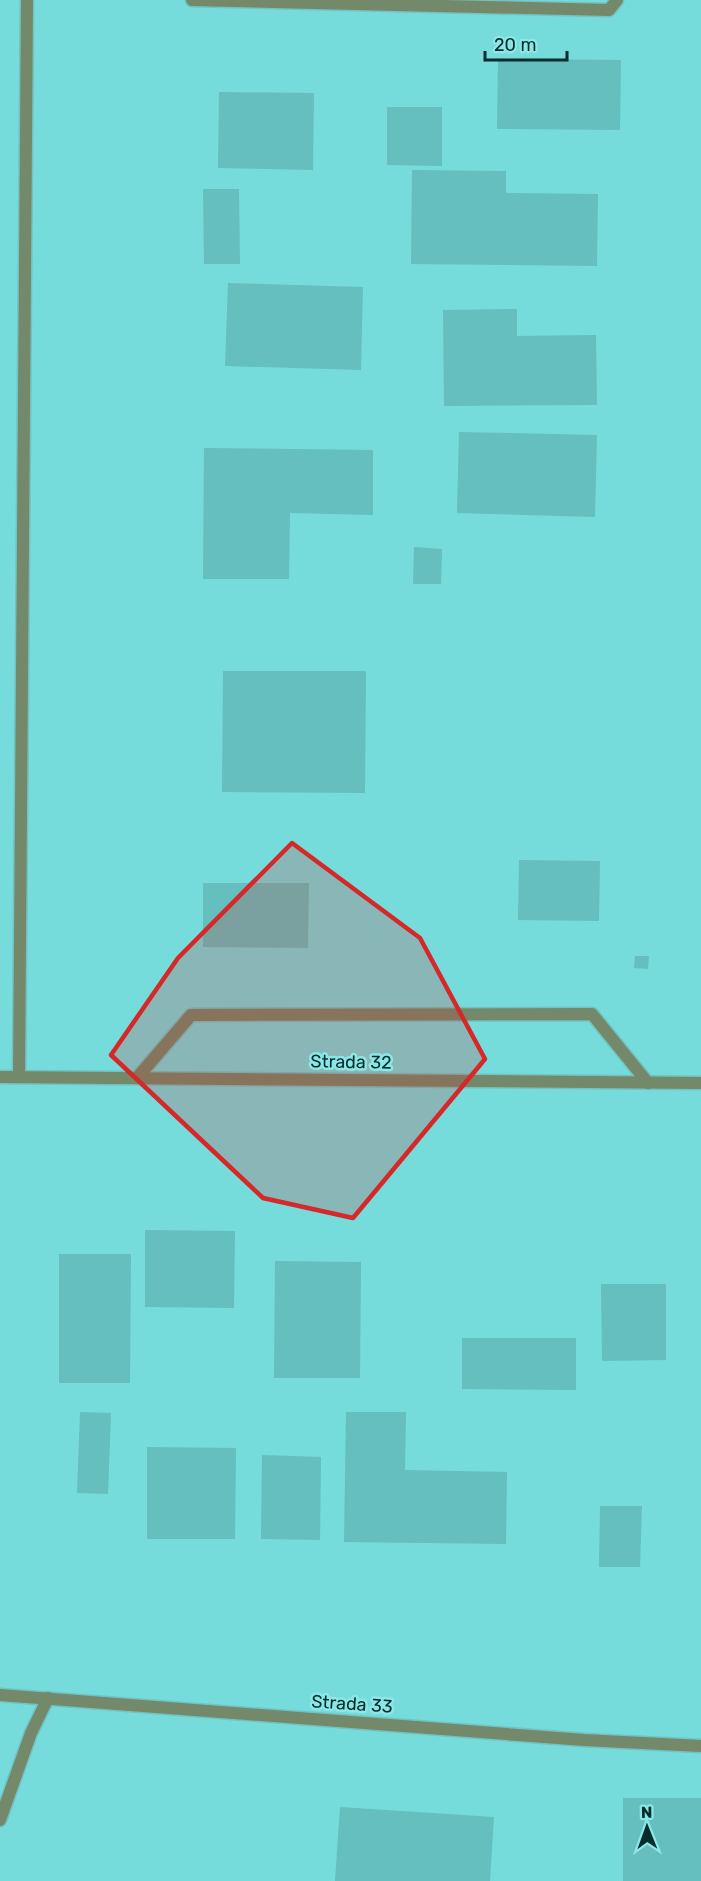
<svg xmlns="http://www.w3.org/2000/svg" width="701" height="1881" font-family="Rubik,sans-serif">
  <rect width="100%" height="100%" fill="#8de7e7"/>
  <rect fill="#76dbdb" x="0" y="0" width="701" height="1881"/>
  <g fill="#64bfbe">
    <polygon points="498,59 621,60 620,130 497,129"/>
    <polygon points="219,92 314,93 313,170 218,168"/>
    <polygon points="387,107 442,107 442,166 387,165"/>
    <polygon points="412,170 506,171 506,193 598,194 597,266 411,264"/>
    <polygon points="203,189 239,189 240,264 204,264"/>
    <polygon points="228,283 363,287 361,370 225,366"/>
    <polygon points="517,309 517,336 596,335 597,405 444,406 443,310"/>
    <polygon points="459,432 597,435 595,517 457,513"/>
    <polygon points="204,448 373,450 373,515 290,513 289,579 203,579"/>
    <polygon points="414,547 442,549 441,584 413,584"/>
    <polygon points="223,671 366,671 365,793 222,792"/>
    <polygon points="519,860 600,861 599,921 518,920"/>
    <polygon points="203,883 309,883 308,948 203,947"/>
    <polygon points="635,956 649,956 648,969 634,968"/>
    <polygon points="145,1230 235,1231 234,1308 145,1307"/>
    <polygon points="59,1254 131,1254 130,1383 59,1383"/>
    <polygon points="275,1261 361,1262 360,1378 274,1378"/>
    <polygon points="601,1284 666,1284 666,1360 602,1361"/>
    <polygon points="462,1338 576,1338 576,1390 462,1389"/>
    <polygon points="80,1412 111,1413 108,1494 77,1493"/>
    <polygon points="346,1412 406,1412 405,1470 507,1472 506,1544 344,1542"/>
    <polygon points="147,1447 236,1448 235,1539 147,1539"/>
    <polygon points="262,1455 321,1457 320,1540 261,1539"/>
    <polygon points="600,1506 642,1506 640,1567 599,1567"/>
    <rect x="623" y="1798" width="78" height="83"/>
    <polygon points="340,1807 494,1817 490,1881 335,1881"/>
  </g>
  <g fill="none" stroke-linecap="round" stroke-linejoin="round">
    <g stroke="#71c2c2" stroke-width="15">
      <g id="lane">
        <polyline points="192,0 609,10 617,0"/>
        <polyline points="137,1078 191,1015 592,1014 648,1083"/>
        <polyline points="0,1820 31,1733 48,1698"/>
      </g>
    </g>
    <g stroke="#71c2c2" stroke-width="15">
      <g id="street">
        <polyline points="0,1077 701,1083"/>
        <polyline points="19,1077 27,0"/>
        <polyline points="0,1695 584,1740 701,1746"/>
      </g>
    </g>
    <use href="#lane" stroke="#74886a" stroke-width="12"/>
    <use href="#street" stroke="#74886a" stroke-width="12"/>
  </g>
  <path fill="#d62828" fill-opacity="0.2" stroke="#d62828" stroke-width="4.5" stroke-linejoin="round" d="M292 843 420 938 485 1059 353 1218 263 1198 111 1055 178 958Z"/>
  <g text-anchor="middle" stroke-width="5" stroke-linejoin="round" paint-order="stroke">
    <g font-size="18" fill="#032d2d" stroke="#8de7e7">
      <text transform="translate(351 1062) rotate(1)" y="6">Strada 32</text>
      <text transform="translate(352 1704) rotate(4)" y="6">Strada 33</text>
    </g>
  </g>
  <g transform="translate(647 1827) rotate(359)" stroke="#8de7e7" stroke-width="4.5" paint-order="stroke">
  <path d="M0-4.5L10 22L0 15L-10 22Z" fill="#032d2d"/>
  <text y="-9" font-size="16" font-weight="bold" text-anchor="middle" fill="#032d2d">N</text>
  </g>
  <path d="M485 51v9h82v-9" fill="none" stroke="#032d2d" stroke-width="3"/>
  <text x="494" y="51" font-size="18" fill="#032d2d" stroke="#8de7e7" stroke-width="4.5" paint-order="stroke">20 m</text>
</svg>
